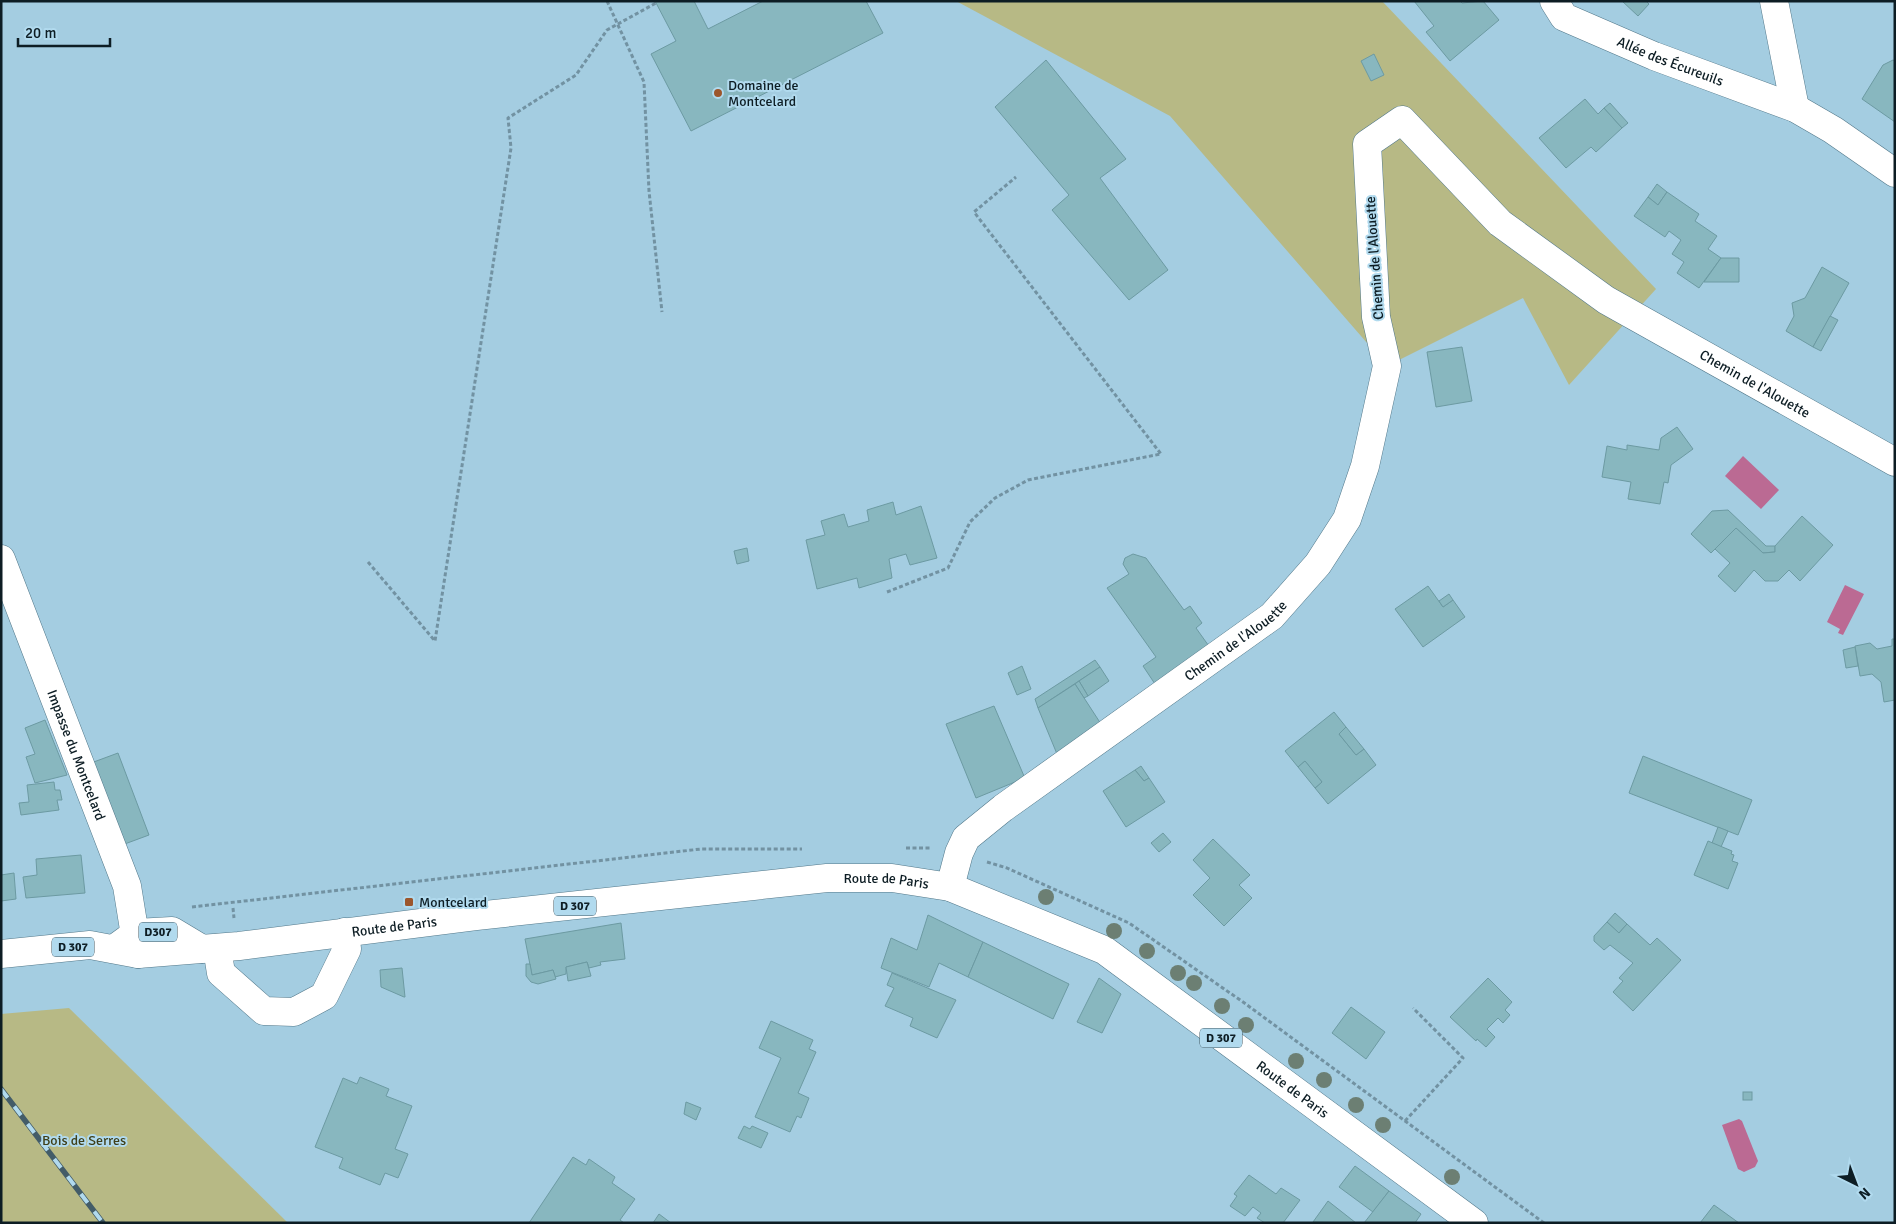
<svg xmlns="http://www.w3.org/2000/svg" width="1896" height="1224" font-family="Signika,sans-serif">
  <rect width="100%" height="100%" fill="#a4cde1"/>
  <g fill="#b7b985">
    <polygon points="956,1 1382,1 1656,289 1569,385 1523,298 1387,366 1170,116"/>
    <polygon points="69,1008 288,1223 4,1223 1,1219 1,1014"/>
  </g>
  <g fill="#bb6a93">
    <polygon points="1743,456 1779,490 1761,509 1725,476"/>
    <polygon points="1845,585 1864,594 1843,635 1838,633 1840,629 1827,622"/>
    <polygon points="1739,1119 1742,1121 1758,1161 1755,1167 1744,1172 1738,1169 1722,1125"/>
  </g>
  <g fill="#88b7bf" stroke="#6c9aa2">
    <polygon points="655,1 694,1 708,29 763,1 866,1 883,33 691,131 651,54 676,41"/>
    <polygon points="1414,1 1460,1 1462,3 1483,1 1499,20 1450,61 1426,32 1434,26"/>
    <polygon points="1622,1 1646,1 1649,4 1638,16"/>
    <polygon points="1374,54 1384,75 1371,81 1361,61"/>
    <polygon points="1046,60 1126,159 1100,178 1168,270 1129,300 1052,210 1069,195 995,107"/>
    <polygon points="1893,60 1895,61 1895,122 1862,99 1883,65"/>
    <polygon points="1585,99 1598,114 1604,108 1622,128 1596,152 1591,147 1566,168 1539,138"/>
    <polygon points="1610,103 1628,123 1622,128 1604,108"/>
    <polygon points="1657,184 1667,192 1658,205 1648,197"/>
    <polygon points="1667,192 1699,214 1695,221 1717,236 1708,249 1721,258 1699,288 1677,273 1684,262 1672,254 1681,240 1669,231 1665,237 1634,216 1648,197 1658,205"/>
    <polygon points="1721,258 1739,258 1739,282 1704,282"/>
    <polygon points="1822,267 1849,283 1813,347 1786,331 1794,316 1792,303 1805,298"/>
    <polygon points="1830,316 1838,320 1821,351 1813,347"/>
    <polygon points="1462,347 1472,401 1436,407 1427,352"/>
    <polygon points="1677,427 1693,449 1671,465 1668,483 1664,482 1660,504 1628,499 1631,482 1602,477 1607,446 1627,450 1627,445 1659,450 1661,438"/>
    <polygon points="893,502 896,515 921,506 937,558 910,565 906,554 889,559 892,578 859,588 857,578 817,589 806,540 825,535 821,521 844,514 848,527 869,521 867,510"/>
    <polygon points="1728,510 1766,546 1775,546 1775,552 1763,553 1736,528 1711,553 1691,534 1712,511"/>
    <polygon points="1802,516 1833,545 1800,581 1789,570 1778,581 1765,581 1754,570 1735,592 1718,576 1730,563 1715,549 1736,528 1763,553 1775,552 1775,546"/>
    <polygon points="747,548 749,561 737,564 734,551"/>
    <polygon points="1133,554 1146,558 1184,610 1190,606 1202,623 1196,628 1211,649 1157,687 1143,666 1156,657 1107,588 1129,574 1123,564 1125,558"/>
    <polygon points="1428,586 1443,607 1453,600 1465,617 1423,647 1395,609"/>
    <polygon points="1449,594 1453,600 1443,607 1439,601"/>
    <polygon points="1892,639 1895,639 1895,700 1884,702 1881,682 1872,674 1860,676 1855,646 1870,643 1877,649 1892,646"/>
    <polygon points="1855,647 1858,666 1846,668 1843,650"/>
    <polygon points="1095,660 1100,667 1038,708 1035,699"/>
    <polygon points="1022,666 1031,689 1017,695 1008,673"/>
    <polygon points="1100,667 1109,681 1088,696 1079,681"/>
    <polygon points="1079,681 1088,696 1084,698 1075,684"/>
    <polygon points="1075,684 1101,724 1057,754 1038,708"/>
    <polygon points="994,706 1024,776 1015,782 976,798 946,724"/>
    <polygon points="1334,712 1346,727 1339,734 1356,755 1364,749 1376,765 1328,804 1315,788 1322,782 1305,761 1298,767 1285,751"/>
    <polygon points="45,720 67,775 35,783 26,757 35,754 25,728"/>
    <polygon points="1346,727 1364,749 1356,755 1339,734"/>
    <polygon points="118,753 149,835 122,845 91,763"/>
    <polygon points="1643,756 1752,800 1738,835 1629,793"/>
    <polygon points="1305,761 1322,782 1315,788 1298,767"/>
    <polygon points="1141,766 1149,778 1144,781 1135,770"/>
    <polygon points="1135,770 1144,781 1149,778 1165,802 1126,827 1103,791"/>
    <polygon points="54,782 55,790 60,790 62,800 57,800 59,810 21,815 19,803 29,802 27,785"/>
    <polygon points="1718,827 1728,831 1721,847 1712,843"/>
    <polygon points="1163,833 1171,842 1159,852 1151,843"/>
    <polygon points="1213,839 1250,875 1239,885 1252,898 1224,926 1193,895 1210,878 1193,860"/>
    <polygon points="1708,841 1732,851 1731,854 1734,855 1732,861 1738,863 1728,889 1694,875"/>
    <polygon points="81,855 85,893 26,898 23,877 37,875 36,859"/>
    <polygon points="14,873 16,899 1,901 1,875"/>
    <polygon points="1615,913 1627,924 1619,933 1607,922"/>
    <polygon points="928,915 983,942 968,977 939,963 929,987 881,968 891,938 917,950"/>
    <polygon points="1607,922 1619,933 1627,924 1650,945 1657,938 1681,960 1633,1011 1613,992 1623,981 1619,978 1633,963 1610,945 1604,950 1594,941 1594,936"/>
    <polygon points="621,923 625,959 600,962 601,965 589,968 587,962 566,967 566,974 555,977 553,970 532,975 525,939"/>
    <polygon points="983,942 1069,984 1053,1019 968,977"/>
    <polygon points="587,962 591,976 568,981 566,967"/>
    <polygon points="526,964 530,964 532,975 553,970 556,979 538,984 531,982 526,976"/>
    <polygon points="402,968 405,997 404,997 381,987 380,970"/>
    <polygon points="892,973 956,1000 937,1038 910,1026 913,1018 885,1006 894,988 887,985"/>
    <polygon points="1099,978 1121,994 1102,1033 1077,1022"/>
    <polygon points="1488,978 1512,1002 1505,1010 1510,1015 1503,1023 1498,1018 1487,1029 1495,1037 1486,1047 1477,1039 1476,1041 1450,1017"/>
    <polygon points="1351,1007 1385,1032 1366,1059 1332,1033"/>
    <polygon points="771,1021 813,1040 809,1049 816,1052 798,1093 809,1098 801,1118 797,1116 790,1132 755,1117 781,1058 759,1048"/>
    <polygon points="360,1077 389,1089 386,1096 412,1106 395,1149 408,1154 398,1178 385,1173 380,1185 339,1168 343,1158 315,1147 343,1078 357,1084"/>
    <rect x="1743" y="1092" width="9" height="8"/>
    <polygon points="686,1102 701,1108 696,1120 684,1114"/>
    <polygon points="744,1126 750,1129 752,1126 768,1133 761,1148 738,1138"/>
    <polygon points="573,1157 586,1165 589,1159 615,1177 612,1183 635,1199 620,1220 624,1223 529,1223"/>
    <polygon points="1355,1166 1389,1191 1373,1212 1339,1187"/>
    <polygon points="1249,1175 1276,1194 1281,1188 1300,1200 1283,1223 1265,1223 1257,1218 1261,1213 1253,1207 1245,1216 1230,1206 1237,1196 1234,1194"/>
    <polygon points="1389,1191 1421,1214 1415,1223 1364,1223"/>
    <polygon points="1328,1201 1356,1223 1313,1222"/>
    <polygon points="1714,1205 1739,1223 1700,1223"/>
    <polygon points="659,1214 671,1223 653,1223"/>
  </g>
  <g fill="none" stroke-linecap="round" stroke-linejoin="round">
    <g stroke="#52788a" stroke-width="29">
      <g id="minor">
        <path id="s1" d="M1554 1 1564 17 1654 56 1795 108 1833 130 1895 173"/>
        <polyline points="1774,1 1795,108"/>
        <path id="s2" d="M1 559 127 886 138 954"/>
        <path id="s3" d="M950 887 959 853 966 838 1003 808 1272 616 1318 564 1347 519 1365 466 1387 366 1376 317 1367 144 1402 120 1500 223 1606 300 1895 462"/>
        <polyline points="217,948 221,973 264,1011 294,1012 324,996 347,949 345,932"/>
      </g>
    </g>
    <g stroke="#52788a" stroke-width="29">
      <g id="primary">
        <polyline points="114,949 136,933 172,931 202,949"/>
        <path id="s4" d="M1 954 90 945 138 954 239 946 476 916 827 878H892L950 887 1104 950 1474 1223"/>
      </g>
    </g>
    <g stroke="#7292a2" stroke-width="3" stroke-dasharray="4 2.5" stroke-linecap="butt">
      <polyline points="607,1 644,82 649,191 662,312"/>
      <polyline points="368,562 435,641 511,148 508,118 576,75 607,30 656,3"/>
      <polyline points="887,592 948,568 970,522 995,498 1028,480 1161,454 974,212 1016,177"/>
      <polyline points="906,848 930,848"/>
      <polyline points="987,862 1007,868 1129,923 1243,1002 1544,1223"/>
      <polyline points="192,907 701,849 802,849"/>
      <polyline points="233,908 234,918"/>
      <polyline points="1405,1121 1463,1058 1413,1008"/>
    </g>
    <use href="#minor" stroke="#fff" stroke-width="28"/>
    <use href="#primary" stroke="#fff" stroke-width="28"/>
    <g stroke="#435c68" stroke-width="5.5">
      <polyline id="rail" points="1,1089 103,1223"/>
    </g>
    <use href="#rail" stroke="#b1daee" stroke-width="4" stroke-dasharray="11" stroke-linecap="butt"/>
  </g>
  <g fill="#6c7f73">
    <circle cx="1046" cy="897" r="8"/>
    <circle cx="1114" cy="931" r="8"/>
    <circle cx="1147" cy="951" r="8"/>
    <circle cx="1178" cy="973" r="8"/>
    <circle cx="1194" cy="983" r="8"/>
    <circle cx="1222" cy="1006" r="8"/>
    <circle cx="1246" cy="1025" r="8"/>
    <circle cx="1296" cy="1061" r="8"/>
    <circle cx="1324" cy="1080" r="8"/>
    <circle cx="1356" cy="1105" r="8"/>
    <circle cx="1383" cy="1125" r="8"/>
    <circle cx="1452" cy="1177" r="8"/>
  </g>
  <g fill="#9c562c" stroke="#b1daee" stroke-width="2">
    <circle cx="718" cy="93" r="5"/>
    <rect x="404" y="897" width="10" height="10" rx="2.5"/>
  </g>
  <g text-anchor="middle" stroke-width="4" stroke-linejoin="round" paint-order="stroke">
    <g fill="#b1daee" stroke="#3e5661" stroke-width="1">
      <rect x="554" y="896.5" width="42" height="19" rx="4"/>
      <rect x="139" y="922.5" width="38" height="19" rx="4"/>
      <rect x="52" y="937.5" width="42" height="19" rx="4"/>
      <rect x="1200" y="1028.5" width="42" height="19" rx="4"/>
    </g>
    <g font-size="12" font-weight="bold" fill="#0d1d24">
      <text x="575" y="910">D 307</text>
      <text x="158" y="936">D307</text>
      <text x="73" y="951">D 307</text>
      <text x="1221" y="1042">D 307</text>
    </g>
    <g font-size="14" fill="#0d1d24" stroke="#b1daee">
      <text dy="5" stroke="none"><textPath href="#s1" startOffset="134">Allée des Écureuils</textPath></text>
      <text transform="translate(1374 258) rotate(-94)" y="5">Chemin de l'Alouette</text>
      <text dy="5" stroke="none"><textPath href="#s3" startOffset="1421">Chemin de l'Alouette</textPath></text>
      <text dy="5" stroke="none"><textPath href="#s3" startOffset="386">Chemin de l'Alouette</textPath></text>
      <text dy="5" stroke="none"><textPath href="#s2" startOffset="210">Impasse du Montcelard</textPath></text>
      <text dy="5" stroke="none"><textPath href="#s4" startOffset="891">Route de Paris</textPath></text>
      <text dy="5" stroke="none"><textPath href="#s4" startOffset="396">Route de Paris</textPath></text>
      <text dy="5" stroke="none"><textPath href="#s4" startOffset="1356">Route de Paris</textPath></text>
    </g>
    <g font-size="14" fill="#0d1d24" stroke="#b1daee" text-anchor="start">
      <text x="728" y="90">Domaine de<tspan x="728" dy="16">Montcelard</tspan></text>
      <text x="419" y="907">Montcelard</text>
    </g>
    <g font-size="14" fill="#3f3f19" stroke="#b1daee">
      <text x="84" y="1145">Bois de Serres</text>
    </g>
  </g>
  <rect width="1896" height="1224" fill="none" stroke="#0d1d24" stroke-width="5"/>
  <g transform="translate(1856 1184) rotate(138)" stroke="#b1daee" stroke-width="4" paint-order="stroke">
  <path d="M0-4L9 19L0 12L-9 19Z" fill="#0d1d24"/>
  <text y="-8" font-size="14" font-weight="bold" text-anchor="middle" fill="#0d1d24">N</text>
  </g>
  <path d="M18 38v8h92v-8" fill="none" stroke="#0d1d24" stroke-width="2.5"/>
  <text x="25" y="38" font-size="15" fill="#0d1d24" stroke="#b1daee" stroke-width="4" paint-order="stroke">20 m</text>
</svg>
